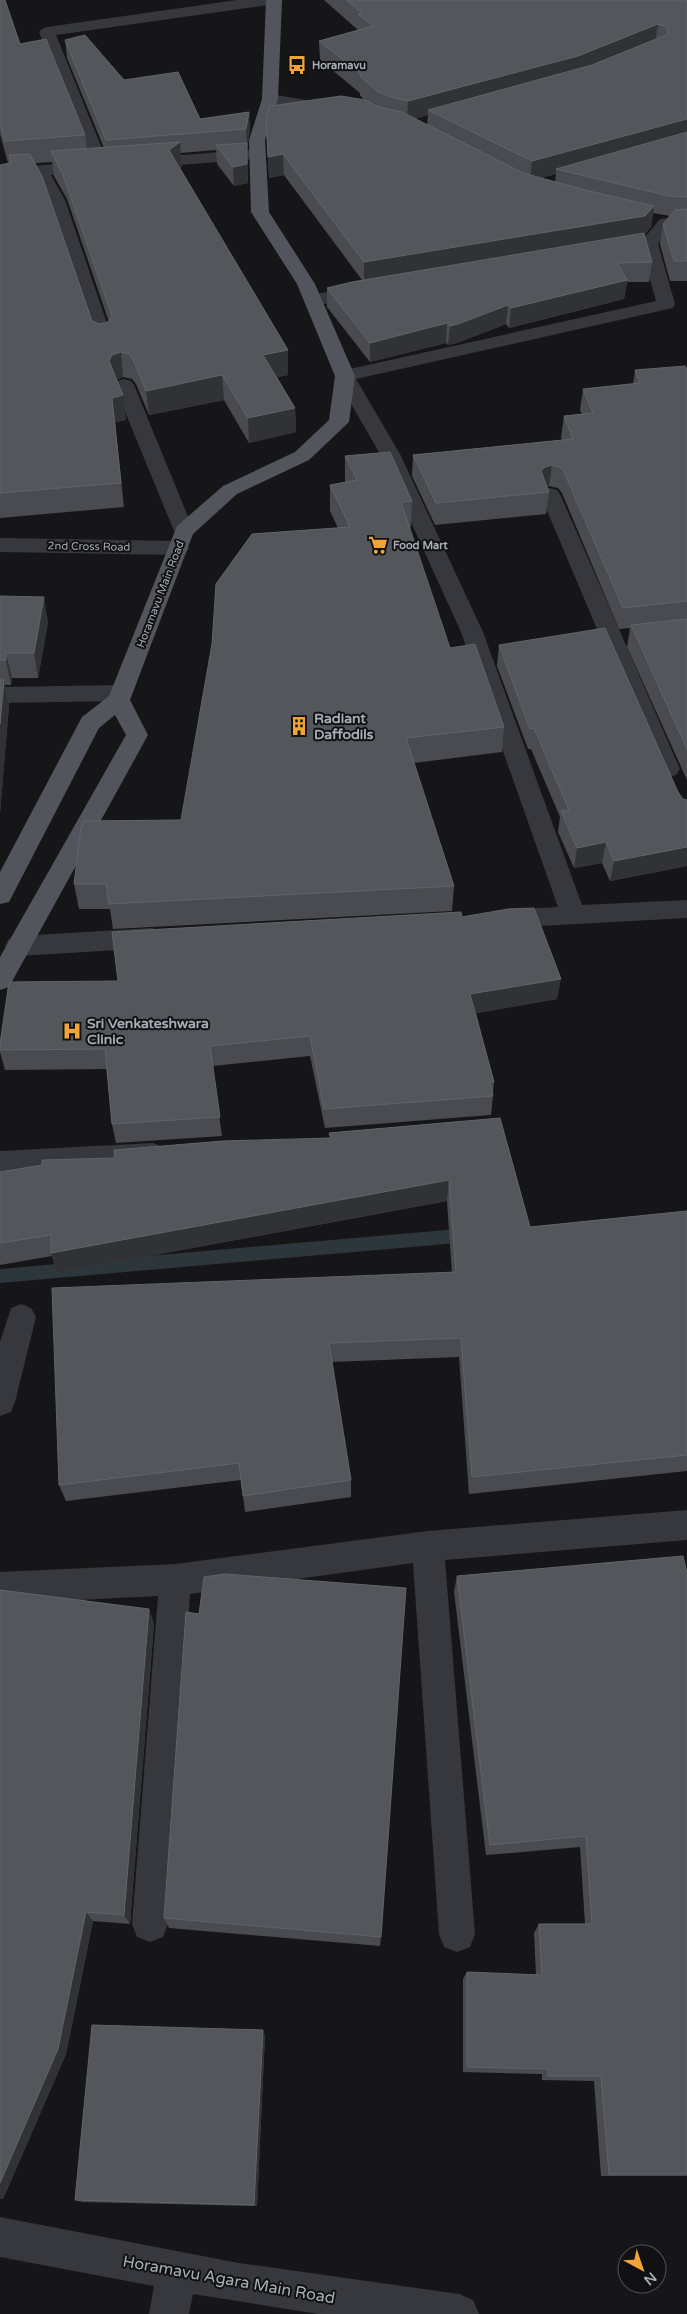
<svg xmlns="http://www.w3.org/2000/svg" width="687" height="2314" font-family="'Varela Round',sans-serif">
  <rect width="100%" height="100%" fill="#161618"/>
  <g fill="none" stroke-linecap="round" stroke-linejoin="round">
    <polygon fill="#2c363b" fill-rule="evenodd" points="469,1228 474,1230 477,1235 474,1240 469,1242 0,1283 0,1269"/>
    <g fill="#37383d" fill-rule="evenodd">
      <polygon points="237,0 276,0 268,5 56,35 109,166 107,170 101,171 51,175 65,200 113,341 111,345 104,347 97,345 47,200 35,176 0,178 0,168 91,162 39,32 42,29 47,27"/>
      <polygon points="270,94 330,104 336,106 338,109 336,112 330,114 264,102 262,99 264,96"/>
      <polygon points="258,149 264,150 266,154 264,158 144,168 138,167 136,163 138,159 144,158"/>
      <polygon points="666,218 672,219 675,223 658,244 675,304 673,308 356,379 400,454 483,632 582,905 687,900 687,918 502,928 493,926 490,919 493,912 502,910 558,907 461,632 380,454 335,376 338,372 345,370 656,301 640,243 660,219"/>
      <polygon points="365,286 371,287 374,291 371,295 314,306 308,304 305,300 308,296 314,294"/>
      <polygon points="124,379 131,381 134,385 194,531 191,536 184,538 177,536 174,531 114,385 117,381"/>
      <polygon points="550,488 557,490 560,494 680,769 676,775 668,777 660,775 656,769 540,494 543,490"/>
      <polygon points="0,538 179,541 186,543 189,548 186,553 179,555 0,552"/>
      <polygon points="120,685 128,688 131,693 128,698 120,701 0,703 0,687"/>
      <polygon points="152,928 161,931 165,938 161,945 152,948 18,956 9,953 5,946 9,939 18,936"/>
      <polygon points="153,1143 163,1147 167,1155 163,1163 153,1167 0,1175 0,1151"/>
      <polygon points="21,1304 31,1308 36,1317 15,1402 11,1412 0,1416 0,1342 11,1308"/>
      <polygon points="687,1510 687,1540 445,1560 475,1934 470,1947 457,1952 444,1947 439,1934 413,1563 190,1594 168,1924 163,1937 150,1942 137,1937 132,1924 158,1596 0,1604 0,1572 175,1564 428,1531"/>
      <polygon points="0,2217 239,2263 459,2294 473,2300 479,2314 318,2314 193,2294 189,2314 149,2314 154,2286 0,2257"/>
    </g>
    <polygon fill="#53555c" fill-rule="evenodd" points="266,0 282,0 278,99 265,140 269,212 315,284 355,376 349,422 309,460 237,494 193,534 130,700 148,735 9,987 0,990 0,957 126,735 115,715 99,728 9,902 0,904 0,872 82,717 109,696 177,526 223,486 295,452 329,420 335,376 297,284 251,212 249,140 262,99"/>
  </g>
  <g fill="#494b50" fill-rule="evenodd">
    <path d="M0 0 20 44 85 135 87 149 104 148 67 58 65 40 124 80 200 119 249 112 250 130 247 148 248 183 234 186 217 164 216 150 181 153 182 166 180 168 288 375 277 377 295 408 296 432 249 443 224 400 149 415 136 384 132 379 123 377 117 379 126 420 115 422 124 507 0 518V165L8 163 0 134ZM52 162 54 176 67 199 109 322 100 324 92 321 35 163Z"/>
    <path d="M324 0H687V281H670L660 244 663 224 670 216 653 213 651 227 644 235 652 262 649 282H627L624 299 509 328 506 324 457 343 448 345 446 343 370 362 327 307V288L362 280 284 175 269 178 266 119 364 100 360 95V93L320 60 319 41 358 30ZM428 115 427 125 415 119ZM556 174 555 182 541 178Z"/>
    <polygon points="687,369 687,780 627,647 630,628 619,629 562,493 558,488 549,486 547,487 549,492 546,514 435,525 412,476 413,455 562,440 561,438 564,416 582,414 580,410 583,389 633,384 635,370"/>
    <polygon points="345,456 412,501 411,527 409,527 450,648 504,727 502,752 414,763 454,886 452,911 113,929 110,909 79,909 74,884 181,820 338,528 330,511 330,485 345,482"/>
    <polygon points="0,596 48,622 38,678 12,678 11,685 5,685 9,705 0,813"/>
    <polygon points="499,645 678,792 683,799 687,800 687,866 610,881 602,863 574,868 558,832 560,817 531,749 528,749 497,666"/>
    <polygon points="462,917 557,999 476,1013 494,1082 493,1093 493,1096 491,1115 325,1128 310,1056 212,1066 222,1136 116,1143 112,1124 107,1069 5,1070 0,1052 0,1044 118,981"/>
    <polygon points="500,1118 530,1227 687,1211 687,1471 469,1494 459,1357 332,1362 351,1480 351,1497 245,1512 241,1480 66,1501 59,1485 452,1273 447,1201 57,1273 52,1256 0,1265 0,1172 115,1158 330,1138 329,1133"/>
    <polygon points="687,1573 687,2176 601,2176 594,2081 542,2080 542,2074 463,2072 463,1979 467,1972 536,1975 534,1933 539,1924 585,1924 580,1847 486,1855 454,1592 457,1576"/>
    <polygon points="0,1590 149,1609 154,1624 130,1924 93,1921 66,2054 3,2199 0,2199"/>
    <polygon points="164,1918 381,1937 380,1946 169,1928"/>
    <polygon points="265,2035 257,2206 83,2202 75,2200"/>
  </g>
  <g fill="#303235">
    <polygon points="658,24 655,43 576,75 428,110 428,115 407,121 408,101"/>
    <polygon points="249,112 250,130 247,148 246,129"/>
    <polygon points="687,119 687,138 556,169 556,174 530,181 532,161"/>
    <polygon points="180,142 182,166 171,174 169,150"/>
    <polygon points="247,143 248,183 234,186 233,167"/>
    <polygon points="283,154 284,175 269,178 268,157"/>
    <polygon points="654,206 651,227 642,237 364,284 364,262"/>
    <polygon points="627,280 624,299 509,328 511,308"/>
    <polygon points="508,305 506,324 457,343 448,345 450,326"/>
    <polygon points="447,323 446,343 370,362 370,343"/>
    <polygon points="288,350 288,375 264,380 263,355"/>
    <polygon points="121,352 123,377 116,380 109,361 112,355"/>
    <polygon points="222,375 224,400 149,415 146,391"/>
    <polygon points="123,395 126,420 115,422 124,507 112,398"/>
    <polygon points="295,408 296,432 249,443 248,418"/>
    <polygon points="552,465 549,486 542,488 541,471 545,467"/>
    <polygon points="44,597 48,622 38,678 34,653"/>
    <polygon points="6,653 12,678 11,685 6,660"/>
    <polygon points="4,680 9,705 0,813 0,724"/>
    <polygon points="606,842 602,863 574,868 577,848"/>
    <polygon points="687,847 687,866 610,881 614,861"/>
    <polygon points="561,979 557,999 468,1015 470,994"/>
    <polygon points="449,1180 447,1201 57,1273 51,1253"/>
    <polygon points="149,1609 154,1624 130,1924 124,1915"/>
    <polygon points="86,1912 93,1921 66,2054 3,2199 0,2199 0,2183"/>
    <polygon points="263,2030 265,2035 257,2206 254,2205"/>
  </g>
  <g fill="#53565b" stroke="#61646a">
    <polygon points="0,0 5,0 20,44 46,39 85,135 5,141 0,124"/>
    <polygon points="346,0 687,0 687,119 532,161 428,110 592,65 666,35 668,32 666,27 658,24 578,56 408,101 391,97 378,92 360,76 362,75 319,41 373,26 358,14 362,13"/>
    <polygon points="85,35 124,80 178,72 200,119 249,112 246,129 106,140 65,40"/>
    <polygon points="341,96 365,100 379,107 402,112 523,173 589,191 654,206 645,216 364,262 283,154 268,157 266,119 270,106"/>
    <polygon points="687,132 687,197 669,196 556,169"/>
    <polygon points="180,142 169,150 288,350 263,355 295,408 248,418 222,375 146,391 133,359 129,354 121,352 112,355 109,361 123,395 112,398 121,483 0,493 0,165 11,163 9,155 30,154 42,176 92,321 100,324 108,322 112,316 63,175 51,151"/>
    <polygon points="247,143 247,164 233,167 216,145"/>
    <polygon points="687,209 687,261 674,261 663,224 675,210"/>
    <polygon points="644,233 652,262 617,263 627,280 511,308 508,305 458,324 450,326 447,323 370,343 327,288 352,282"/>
    <polygon points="685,366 687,369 687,601 623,608 564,472 560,467 552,465 545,467 541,471 549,492 436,503 413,455 573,439 564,416 593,413 583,389 640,383 635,370"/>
    <polygon points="390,452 412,501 401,502 450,648 475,644 504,727 406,738 454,886 109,904 106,884 74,884 81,827 84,821 181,820 212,644 216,584 252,534 350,527 330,485 357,480 345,456"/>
    <polygon points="0,596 44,597 34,653 6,653 6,660 0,660"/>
    <polygon points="687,619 687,749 631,625"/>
    <polygon points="605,628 678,792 683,799 687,800 687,847 614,861 606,842 577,848 561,811 569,810 534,728 530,729 499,645"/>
    <polygon points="0,680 4,680 0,724"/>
    <polygon points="534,908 561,979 470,994 494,1082 490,1082 493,1096 324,1109 310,1036 210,1046 220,1117 112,1124 105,1049 0,1050 0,1044 9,982 118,981 112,932 461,912 462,917 508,909"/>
    <polygon points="500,1118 530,1227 687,1211 687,1455 472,1477 461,1338 329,1343 351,1480 243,1496 239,1463 59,1485 52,1288 456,1272 449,1180 51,1253 51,1235 0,1243 0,1172 42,1165 42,1160 115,1158 114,1150 223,1141 331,1138 329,1133"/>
    <polygon points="683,1556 687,1573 687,2174 609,2174 601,2076 548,2076 548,2069 467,2067 467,1972 542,1975 539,1924 592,1924 586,1836 490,1845 457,1576"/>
    <polygon points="225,1574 406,1588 381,1937 164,1918 186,1612 199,1614 204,1577"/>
    <polygon points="0,1590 149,1609 124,1915 86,1912 58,2049 0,2183"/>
    <polygon points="92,2025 263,2030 254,2205 75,2200"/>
  </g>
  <defs>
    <g id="bus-bare" transform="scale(1.5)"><path d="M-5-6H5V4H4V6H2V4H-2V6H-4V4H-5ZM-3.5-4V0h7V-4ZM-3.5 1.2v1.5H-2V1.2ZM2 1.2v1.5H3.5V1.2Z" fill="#f2a534" stroke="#111113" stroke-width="2.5" paint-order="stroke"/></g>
    <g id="supermarket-bare" transform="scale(1.5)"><path d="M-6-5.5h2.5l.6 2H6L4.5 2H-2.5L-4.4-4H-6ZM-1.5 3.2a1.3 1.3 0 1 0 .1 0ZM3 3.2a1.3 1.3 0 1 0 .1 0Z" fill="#f2a534" stroke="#111113" stroke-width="2.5" paint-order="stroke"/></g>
    <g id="building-bare" transform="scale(1.5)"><path d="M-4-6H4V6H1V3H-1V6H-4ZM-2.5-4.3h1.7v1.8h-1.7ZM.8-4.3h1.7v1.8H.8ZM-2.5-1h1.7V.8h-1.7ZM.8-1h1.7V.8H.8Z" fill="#f2a534" stroke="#111113" stroke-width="2.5" paint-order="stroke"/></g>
    <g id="hospital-bare" transform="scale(1.5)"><path d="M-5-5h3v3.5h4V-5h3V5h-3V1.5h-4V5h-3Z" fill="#f2a534" stroke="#111113" stroke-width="2.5" paint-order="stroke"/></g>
  </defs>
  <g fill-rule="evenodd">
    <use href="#bus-bare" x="297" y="65"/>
    <use href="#supermarket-bare" x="378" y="545"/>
    <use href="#building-bare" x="299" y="726"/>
    <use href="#hospital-bare" x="72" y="1031"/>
  </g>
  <g text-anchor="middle" stroke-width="4" stroke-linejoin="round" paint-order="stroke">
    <g font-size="11" font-weight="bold" fill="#a8aeb8" stroke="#111113" text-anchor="start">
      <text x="312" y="69">Horamavu</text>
      <text x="393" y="549">Food Mart</text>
    </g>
    <g font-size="11" fill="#a8aeb8" stroke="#111113">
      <text transform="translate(89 546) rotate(1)" y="4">2nd Cross Road</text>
      <text transform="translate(160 594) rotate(-69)" y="4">Horamavu Main Road</text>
    </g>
    <g font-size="14" font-weight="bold" fill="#a8aeb8" stroke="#111113" text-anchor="start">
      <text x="314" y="723">Radiant<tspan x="314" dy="16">Daffodils</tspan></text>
      <text x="87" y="1028">Sri Venkateshwara<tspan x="87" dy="16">Clinic</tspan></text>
    </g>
    <g font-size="16" fill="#a8aeb8" stroke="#111113">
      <text transform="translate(229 2279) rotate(10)" y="6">Horamavu Agara Main Road</text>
    </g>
  </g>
  <g transform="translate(642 2269) rotate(140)"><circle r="24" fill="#111113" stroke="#4d5055"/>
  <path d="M0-4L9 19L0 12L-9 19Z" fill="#f2a534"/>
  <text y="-8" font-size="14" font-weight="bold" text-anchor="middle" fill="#a8aeb8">N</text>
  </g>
</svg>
